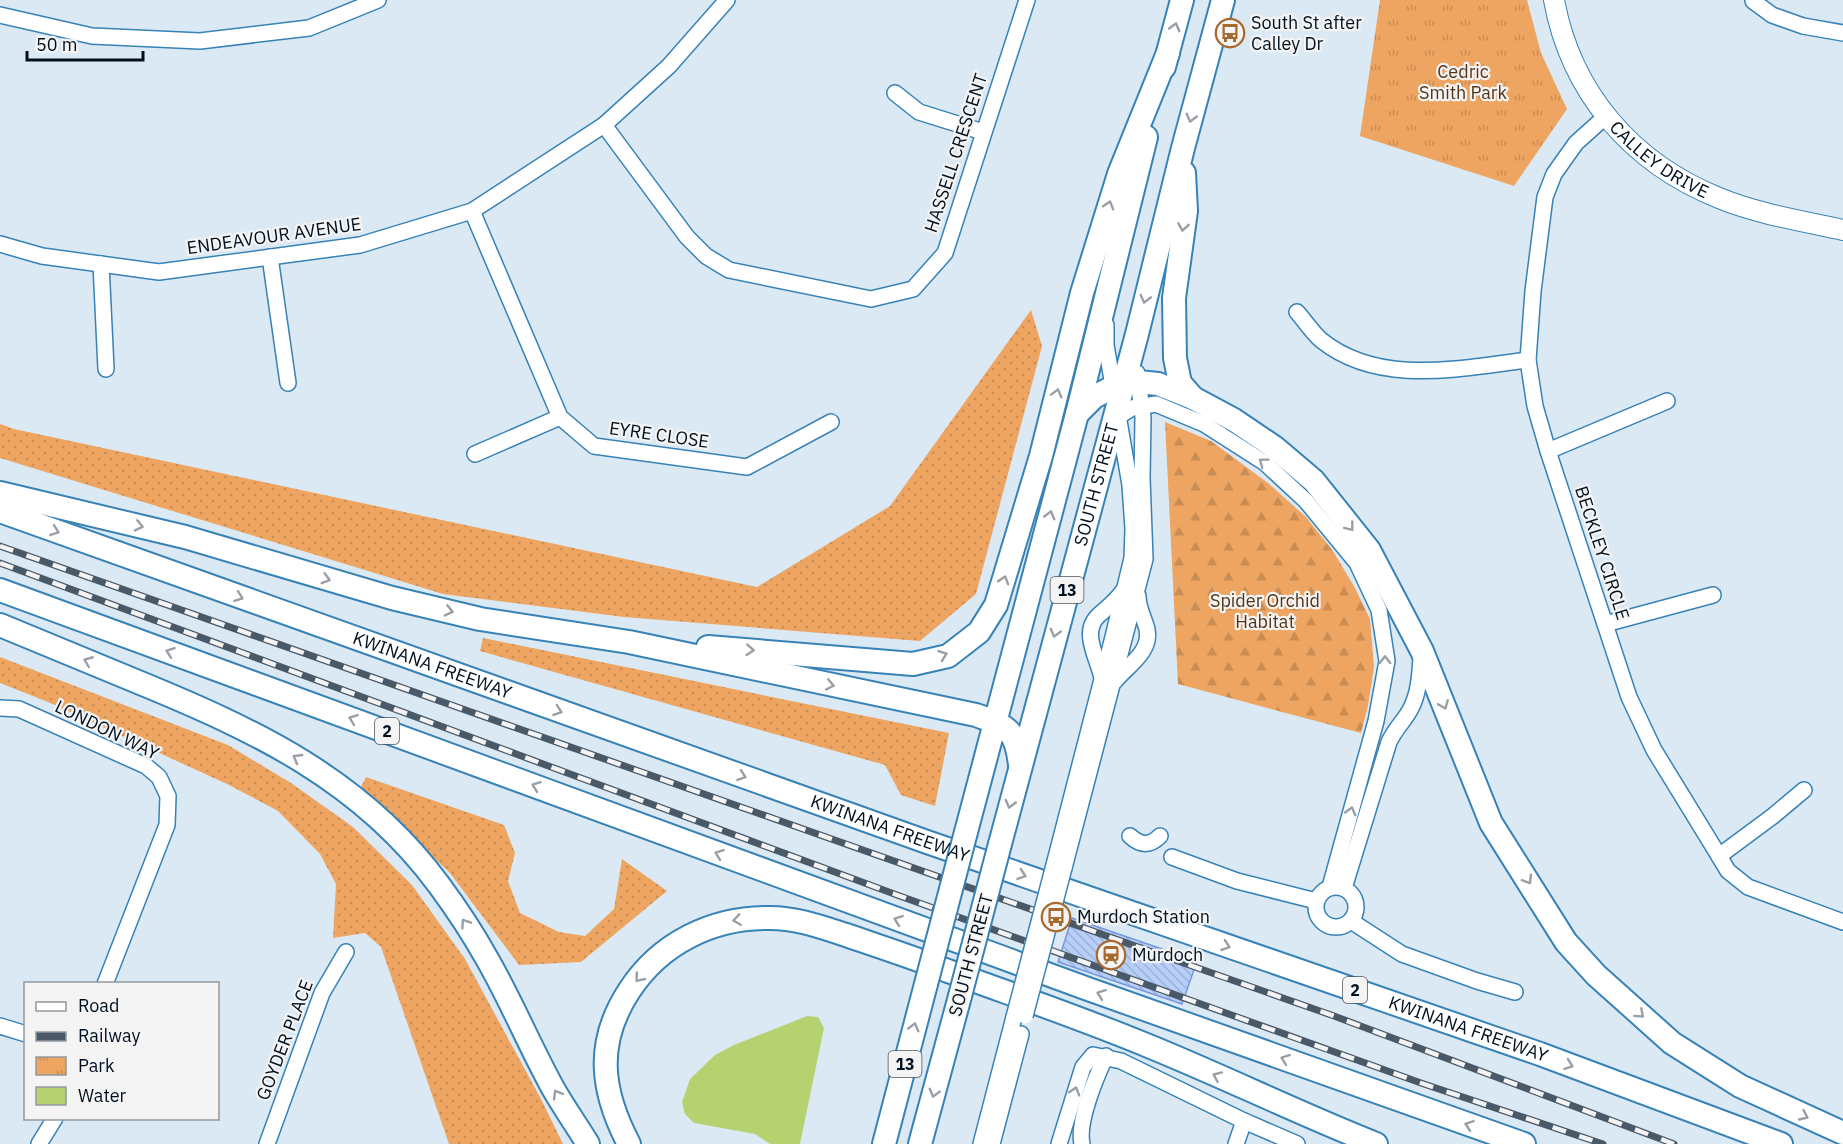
<svg xmlns="http://www.w3.org/2000/svg" width="1843" height="1144" font-family="'IBM Plex Sans',sans-serif">
  <defs>
    <pattern id="grass-dots" width="8" height="8" patternUnits="userSpaceOnUse" patternTransform="scale(1.5)"><rect width="8" height="8" fill="#eea561"/><path d="M2 2h.1M6 6h.1" fill="none" stroke="#ca8d54" stroke-width="1.8" stroke-linecap="round"/></pattern>
    <pattern id="forest-firs" width="22" height="20" patternUnits="userSpaceOnUse" patternTransform="scale(1.5)"><rect width="22" height="20" fill="#eea561"/><path d="M5 1l3.5 6h-7zM16 11l3.5 6h-7z" fill="#ca8d54"/></pattern>
    <pattern id="park-tufts" width="24" height="20" patternUnits="userSpaceOnUse" patternTransform="scale(1.5)"><rect width="24" height="20" fill="#eea561"/><path d="M3 7l-1-3M5 7V3M7 7l1-3M15 17l-1-3M17 17v-4M19 17l1-3" fill="none" stroke="#ca8d54"/></pattern>
    <pattern id="building-back-hatch" width="6" height="6" patternUnits="userSpaceOnUse" patternTransform="scale(1.5)"><rect width="6" height="6" fill="#b8cffa"/><path d="M-1 5l2 2M0 0l6 6M5-1l2 2" fill="none" stroke="#9cb1d6"/></pattern>
  </defs>
  <rect width="100%" height="100%" fill="#dbe9f5"/>
  <g fill="url(#grass-dots)">
    <polygon points="1031,310 1042,346 976,594 920,641 624,617 443,594 0,458 0,424 14,429 757,587 890,506"/>
    <polygon points="483,638 949,733 935,806 901,795 885,765 480,651"/>
    <polygon points="0,657 228,745 291,783 353,827 412,885 465,959 541,1099 563,1144 449,1144 381,947 365,933 333,938 336,884 320,854 278,811 227,784 48,702 0,683"/>
    <polygon points="366,777 504,825 515,853 508,881 520,913 559,932 585,936 614,909 622,859 667,891 581,962 519,965 450,873 360,789"/>
  </g>
  <polygon fill="url(#forest-firs)" points="1165,422 1211,441 1268,483 1306,517 1333,551 1355,588 1370,619 1374,667 1368,706 1361,733 1178,684"/>
  <polygon fill="url(#park-tufts)" points="1380,0 1527,0 1541,53 1567,109 1514,186 1360,136"/>
  <polygon fill="#b6d270" points="807,1016 818,1017 824,1028 800,1144 770,1144 755,1134 694,1123 685,1114 682,1102 690,1079 715,1055 734,1045"/>
  <polygon fill="url(#building-back-hatch)" stroke="#7499dd" stroke-width="1.5" points="1072,918 1197,961 1182,1004 1058,962"/>
  <g fill="none" stroke-linecap="round" stroke-linejoin="round">
    <g stroke="#3782b6" stroke-width="18">
      <g id="minor">
        <polyline points="1753,1 1772,15 1803,26 1843,33"/>
        <polyline points="0,15 92,36 200,41 309,28 378,0"/>
        <polyline points="895,93 919,112 983,132"/>
        <polyline points="1605,117 1576,143 1554,174 1545,197 1533,291 1528,360 1535,406 1548,451 1629,697 1654,750 1719,856 1728,871 1748,887 1843,922"/>
        <polyline points="604,125 687,237 706,256 729,270 871,299 913,289 945,253 1027,0"/>
        <polyline points="472,211 560,417 594,446 747,467 831,422"/>
        <polyline points="0,244 42,256 159,272 360,245 472,211 604,125 669,66 727,0"/>
        <polyline points="270,257 288,383"/>
        <polyline points="101,264 106,369"/>
        <path d="M1297 312C1305 321 1312 332 1321 340 1379 387 1461 368 1528 360"/>
        <polyline points="1114,422 1121,415 1132,408 1156,404 1204,424 1265,463 1306,501 1357,563 1379,610 1387,661 1376,721 1330,887"/>
        <polyline points="1548,451 1667,401"/>
        <polyline points="475,454 560,417"/>
        <polyline points="1605,624 1713,595"/>
        <path d="M1102 678C1098 658 1080 632 1099 615 1108 607 1116 601 1123 591"/>
        <path d="M1115 681C1127 666 1152 652 1147 629 1144 618 1138 608 1138 596"/>
        <polyline points="0,708 19,709 146,766 159,777 168,796 167,825 105,984"/>
        <path d="M1130 836C1140 845 1149 847 1160 836"/>
        <polyline points="1719,856 1773,816 1804,790"/>
        <polyline points="1172,857 1237,881 1316,901"/>
        <polyline points="1054,865 1113,637 1132,558 1133,529 1130,485 1106,345 1106,325"/>
        <polyline points="1064,868 1145,559 1142,478 1143,417 1137,373"/>
        <circle cx="1336" cy="907" r="20"/>
        <path d="M1344 888 1389 742C1395 729 1404 721 1410 710 1419 694 1420 674 1421 657"/>
        <polyline points="1351,921 1402,954 1477,981 1515,992"/>
        <polyline points="0,1026 26,1034"/>
        <polyline points="1244,1121 1297,1144"/>
        <polyline points="39,1144 55,1118"/>
        <polyline points="267,1144 322,993 346,952"/>
        <polyline points="981,1144 1014,1017"/>
        <polyline points="992,1144 1021,1034"/>
        <polyline points="1059,1144 1083,1067 1093,1055 1121,1061 1244,1121 1236,1144"/>
        <path d="M1082 1144C1077 1122 1096 1077 1106 1056"/>
      </g>
    </g>
    <g stroke="#3782b6" stroke-width="22">
      <g id="major">
        <path id="s1" d="M1554 0C1571 93 1632 163 1719 198 1758 214 1802 221 1843 230"/>
      </g>
    </g>
    <g stroke="#3782b6" stroke-width="26">
      <g id="highway">
        <polyline points="1164,67 1182,0"/>
        <polyline points="1184,173 1186,211 1174,298 1175,358 1180,383 1193,398"/>
        <polyline points="1077,414 1094,397 1113,387 1138,382 1158,384 1193,398 1234,420 1274,447 1314,481 1369,550 1422,651 1491,823 1566,942 1596,975 1672,1043 1740,1086 1843,1133"/>
        <path d="M0 493 185 537 392 598 480 619 629 642 976 715C1008 726 1016 730 1020 765"/>
        <path id="s2" d="M0 511 927 842 1540 1054 1781 1144"/>
        <polyline points="0,590 1088,989 1524,1144"/>
        <path d="M0 625C46 644 92 663 138 682 255 730 362 780 439 885 456 908 472 932 486 957 511 1000 530 1047 554 1090 565 1109 577 1126 588 1144"/>
        <polyline points="708,647 913,664 948,656 979,632 996,605 1041,456 1082,293 1119,174 1168,53"/>
        <polyline points="966,832 1077,414 1146,137"/>
        <path id="s3" d="M1000 844 1137 334 1183 148 1223 0"/>
        <path d="M629 1144C601 1091 595 1043 629 991 660 943 713 917 770 918 797 918 821 927 846 935 881 947 915 958 948 971 1016 996 1084 1019 1151 1047 1227 1078 1300 1114 1376 1144"/>
        <polyline points="884,1144 926,984"/>
        <polyline points="920,1144 960,996"/>
      </g>
    </g>
    <use href="#minor" stroke="#fff" stroke-width="15"/>
    <use href="#major" stroke="#fff" stroke-width="20"/>
    <use href="#highway" stroke="#fff" stroke-width="22"/>
    <g stroke="#4a5967" stroke-width="7">
      <g id="rail">
        <polyline points="0,546 1334,1016 1674,1144"/>
        <polyline points="0,563 897,895 1421,1083 1603,1144"/>
      </g>
    </g>
    <use href="#rail" stroke="#f4f4f4" stroke-width="4.5" stroke-dasharray="14" stroke-linecap="butt"/>
    <g stroke="#3782b6" stroke-width="18" stroke-linecap="butt">
      <g id="minor-bridge">
        <polyline points="1025,1016 1064,868"/>
        <polyline points="1014,1017 1054,865"/>
      </g>
    </g>
    <g stroke="#3782b6" stroke-width="26" stroke-linecap="butt">
      <g id="highway-bridge">
        <polyline points="926,984 966,832"/>
        <polyline points="960,996 1000,844"/>
      </g>
    </g>
    <use href="#minor-bridge" stroke="#fff" stroke-width="15"/>
    <use href="#highway-bridge" stroke="#fff" stroke-width="22"/>
  </g>
  <defs><path id="oneway-chevron" d="M-2-3.5L2.5 0L-2 3.5" fill="none" stroke-width="1.6" stroke-linecap="round" stroke-linejoin="round" transform="scale(1.5)"/></defs>
  <g stroke="#999fa5">
    <use href="#oneway-chevron" transform="translate(1175 27) rotate(-75)"/>
    <use href="#oneway-chevron" transform="translate(1191 118) rotate(105)"/>
    <use href="#oneway-chevron" transform="translate(1109 205) rotate(-73)"/>
    <use href="#oneway-chevron" transform="translate(1183 227) rotate(99)"/>
    <use href="#oneway-chevron" transform="translate(1145 299) rotate(104)"/>
    <use href="#oneway-chevron" transform="translate(1057 393) rotate(-76)"/>
    <use href="#oneway-chevron" transform="translate(1263 462) rotate(-143)"/>
    <use href="#oneway-chevron" transform="translate(1050 515) rotate(-75)"/>
    <use href="#oneway-chevron" transform="translate(139 526) rotate(13)"/>
    <use href="#oneway-chevron" transform="translate(1350 527) rotate(52)"/>
    <use href="#oneway-chevron" transform="translate(55 531) rotate(20)"/>
    <use href="#oneway-chevron" transform="translate(326 579) rotate(16)"/>
    <use href="#oneway-chevron" transform="translate(1004 580) rotate(-73)"/>
    <use href="#oneway-chevron" transform="translate(239 597) rotate(20)"/>
    <use href="#oneway-chevron" transform="translate(449 611) rotate(13)"/>
    <use href="#oneway-chevron" transform="translate(1055 633) rotate(105)"/>
    <use href="#oneway-chevron" transform="translate(750 650) rotate(4)"/>
    <use href="#oneway-chevron" transform="translate(170 652) rotate(-160)"/>
    <use href="#oneway-chevron" transform="translate(943 655) rotate(-20)"/>
    <use href="#oneway-chevron" transform="translate(1385 660) rotate(-90)"/>
    <use href="#oneway-chevron" transform="translate(88 661) rotate(-158)"/>
    <use href="#oneway-chevron" transform="translate(830 685) rotate(12)"/>
    <use href="#oneway-chevron" transform="translate(1444 705) rotate(68)"/>
    <use href="#oneway-chevron" transform="translate(558 711) rotate(19)"/>
    <use href="#oneway-chevron" transform="translate(353 719) rotate(-160)"/>
    <use href="#oneway-chevron" transform="translate(297 758) rotate(-150)"/>
    <use href="#oneway-chevron" transform="translate(742 776) rotate(19)"/>
    <use href="#oneway-chevron" transform="translate(536 786) rotate(-160)"/>
    <use href="#oneway-chevron" transform="translate(1010 804) rotate(105)"/>
    <use href="#oneway-chevron" transform="translate(1351 811) rotate(-75)"/>
    <use href="#oneway-chevron" transform="translate(719 854) rotate(-160)"/>
    <use href="#oneway-chevron" transform="translate(1022 875) rotate(19)"/>
    <use href="#oneway-chevron" transform="translate(1528 880) rotate(58)"/>
    <use href="#oneway-chevron" transform="translate(737 920) rotate(172)"/>
    <use href="#oneway-chevron" transform="translate(898 920) rotate(-160)"/>
    <use href="#oneway-chevron" transform="translate(465 923) rotate(-124)"/>
    <use href="#oneway-chevron" transform="translate(1226 946) rotate(19)"/>
    <use href="#oneway-chevron" transform="translate(639 978) rotate(129)"/>
    <use href="#oneway-chevron" transform="translate(1101 994) rotate(-160)"/>
    <use href="#oneway-chevron" transform="translate(1640 1014) rotate(42)"/>
    <use href="#oneway-chevron" transform="translate(914 1027) rotate(-75)"/>
    <use href="#oneway-chevron" transform="translate(1285 1059) rotate(-160)"/>
    <use href="#oneway-chevron" transform="translate(1569 1065) rotate(20)"/>
    <use href="#oneway-chevron" transform="translate(1217 1076) rotate(-156)"/>
    <use href="#oneway-chevron" transform="translate(1075 1091) rotate(-73)"/>
    <use href="#oneway-chevron" transform="translate(934 1093) rotate(105)"/>
    <use href="#oneway-chevron" transform="translate(557 1094) rotate(-121)"/>
    <use href="#oneway-chevron" transform="translate(1804 1116) rotate(25)"/>
    <use href="#oneway-chevron" transform="translate(1469 1125) rotate(-161)"/>
  </g>
  <defs>
    <g id="bus-ring" transform="scale(1.5)"><circle r="9.5" fill="#f4f4f4" stroke="#a76a2e" stroke-width="1.5"/><path d="M-5-6H5V4H4V6H2V4H-2V6H-4V4H-5ZM-3.5-4V0h7V-4ZM-3.5 1.2v1.5H-2V1.2ZM2 1.2v1.5H3.5V1.2Z" fill="#a76a2e"/></g>
    <g id="station-ring" transform="scale(1.5)"><circle r="9.5" fill="#f4f4f4" stroke="#a76a2e" stroke-width="1.5"/><path d="M-3-6H3Q5-6 5-4V2Q5 4 3 4L4.5 6H3L1.5 4h-3L-3 6H-4.5L-3 4Q-5 4-5 2V-4Q-5-6-3-6ZM-3.5-4v3h7v-3ZM-3.5 1v1.5H-2V1ZM2 1v1.5H3.5V1Z" fill="#a76a2e"/></g>
  </defs>
  <g fill-rule="evenodd">
    <use href="#bus-ring" x="1230" y="33"/>
    <use href="#bus-ring" x="1056" y="917"/>
    <use href="#station-ring" x="1111" y="955"/>
  </g>
  <g text-anchor="middle" stroke-width="4.5" stroke-linejoin="round" paint-order="stroke">
    <g fill="#f4f4f4" stroke="#49545f" stroke-width="1.5">
      <rect x="1050.5" y="577" width="33" height="26" rx="4.5"/>
      <rect x="375" y="718" width="24" height="26" rx="4.5"/>
      <rect x="1343" y="977" width="24" height="26" rx="4.5"/>
      <rect x="888.5" y="1051" width="33" height="26" rx="4.5"/>
    </g>
    <g font-size="16" font-weight="bold" fill="#00101f">
      <text x="1067" y="596">13</text>
      <text x="387" y="737">2</text>
      <text x="1355" y="996">2</text>
      <text x="905" y="1070">13</text>
    </g>
    <g font-size="18" fill="#00101f" stroke="#f4f4f4" text-anchor="start">
      <text x="1251" y="29">South St after<tspan x="1251" dy="21">Calley Dr</tspan></text>
      <text x="1077" y="923">Murdoch Station</text>
      <text x="1132" y="961">Murdoch</text>
    </g>
    <g font-size="18" fill="#543416" stroke="#f4f4f4">
      <text x="1463" y="78">Cedric<tspan x="1463" dy="21">Smith Park</tspan></text>
      <text x="1265" y="607">Spider Orchid<tspan x="1265" dy="21">Habitat</tspan></text>
    </g>
    <g font-size="18" fill="#00101f" stroke="#f4f4f4">
      <text transform="translate(956 153) rotate(-72)" y="6">HASSELL CRESCENT</text>
      <text dy="6" stroke="none"><textPath href="#s1" startOffset="198">CALLEY DRIVE</textPath></text>
      <text transform="translate(274 236) rotate(-8)" y="6">ENDEAVOUR AVENUE</text>
      <text transform="translate(659 435) rotate(8)" y="6">EYRE CLOSE</text>
      <text dy="6" stroke="none"><textPath href="#s3" startOffset="372">SOUTH STREET</textPath></text>
      <text transform="translate(1602 553) rotate(72)" y="6">BECKLEY CIRCLE</text>
      <text dy="6" stroke="none"><textPath href="#s2" startOffset="459">KWINANA FREEWAY</textPath></text>
      <text transform="translate(107 730) rotate(26)" y="6">LONDON WAY</text>
      <text dy="6" stroke="none"><textPath href="#s2" startOffset="945">KWINANA FREEWAY</textPath></text>
      <text transform="translate(971 955) rotate(-75)" y="6">SOUTH STREET</text>
      <text dy="6" stroke="none"><textPath href="#s2" startOffset="1557">KWINANA FREEWAY</textPath></text>
      <text transform="translate(285 1040) rotate(-69)" y="6">GOYDER PLACE</text>
    </g>
  </g>
  <rect x="24" y="982" width="195" height="138" fill="#f4f4f4" stroke="#92999f" stroke-width="1.5"/>
  <rect x="36" y="1002" width="30" height="9" fill="#ffffff" stroke="#92999f" stroke-width="1.5"/>
  <text x="78" y="1012" font-size="18" fill="#00101f">Road</text>
  <rect x="36" y="1032" width="30" height="9" fill="#4a5967" stroke="#92999f" stroke-width="1.5"/>
  <text x="78" y="1042" font-size="18" fill="#00101f">Railway</text>
  <rect x="36" y="1057" width="30" height="18" fill="url(#park-tufts)" stroke="#92999f" stroke-width="1.5"/>
  <text x="78" y="1072" font-size="18" fill="#00101f">Park</text>
  <rect x="36" y="1087" width="30" height="18" fill="#b6d270" stroke="#92999f" stroke-width="1.5"/>
  <text x="78" y="1102" font-size="18" fill="#00101f">Water</text>
  <path d="M27 51v9h116v-9" fill="none" stroke="#00101f" stroke-width="3"/>
  <text x="36" y="51" font-size="18" fill="#00101f" stroke="#f4f4f4" stroke-width="4.5" paint-order="stroke">50 m</text>
</svg>
